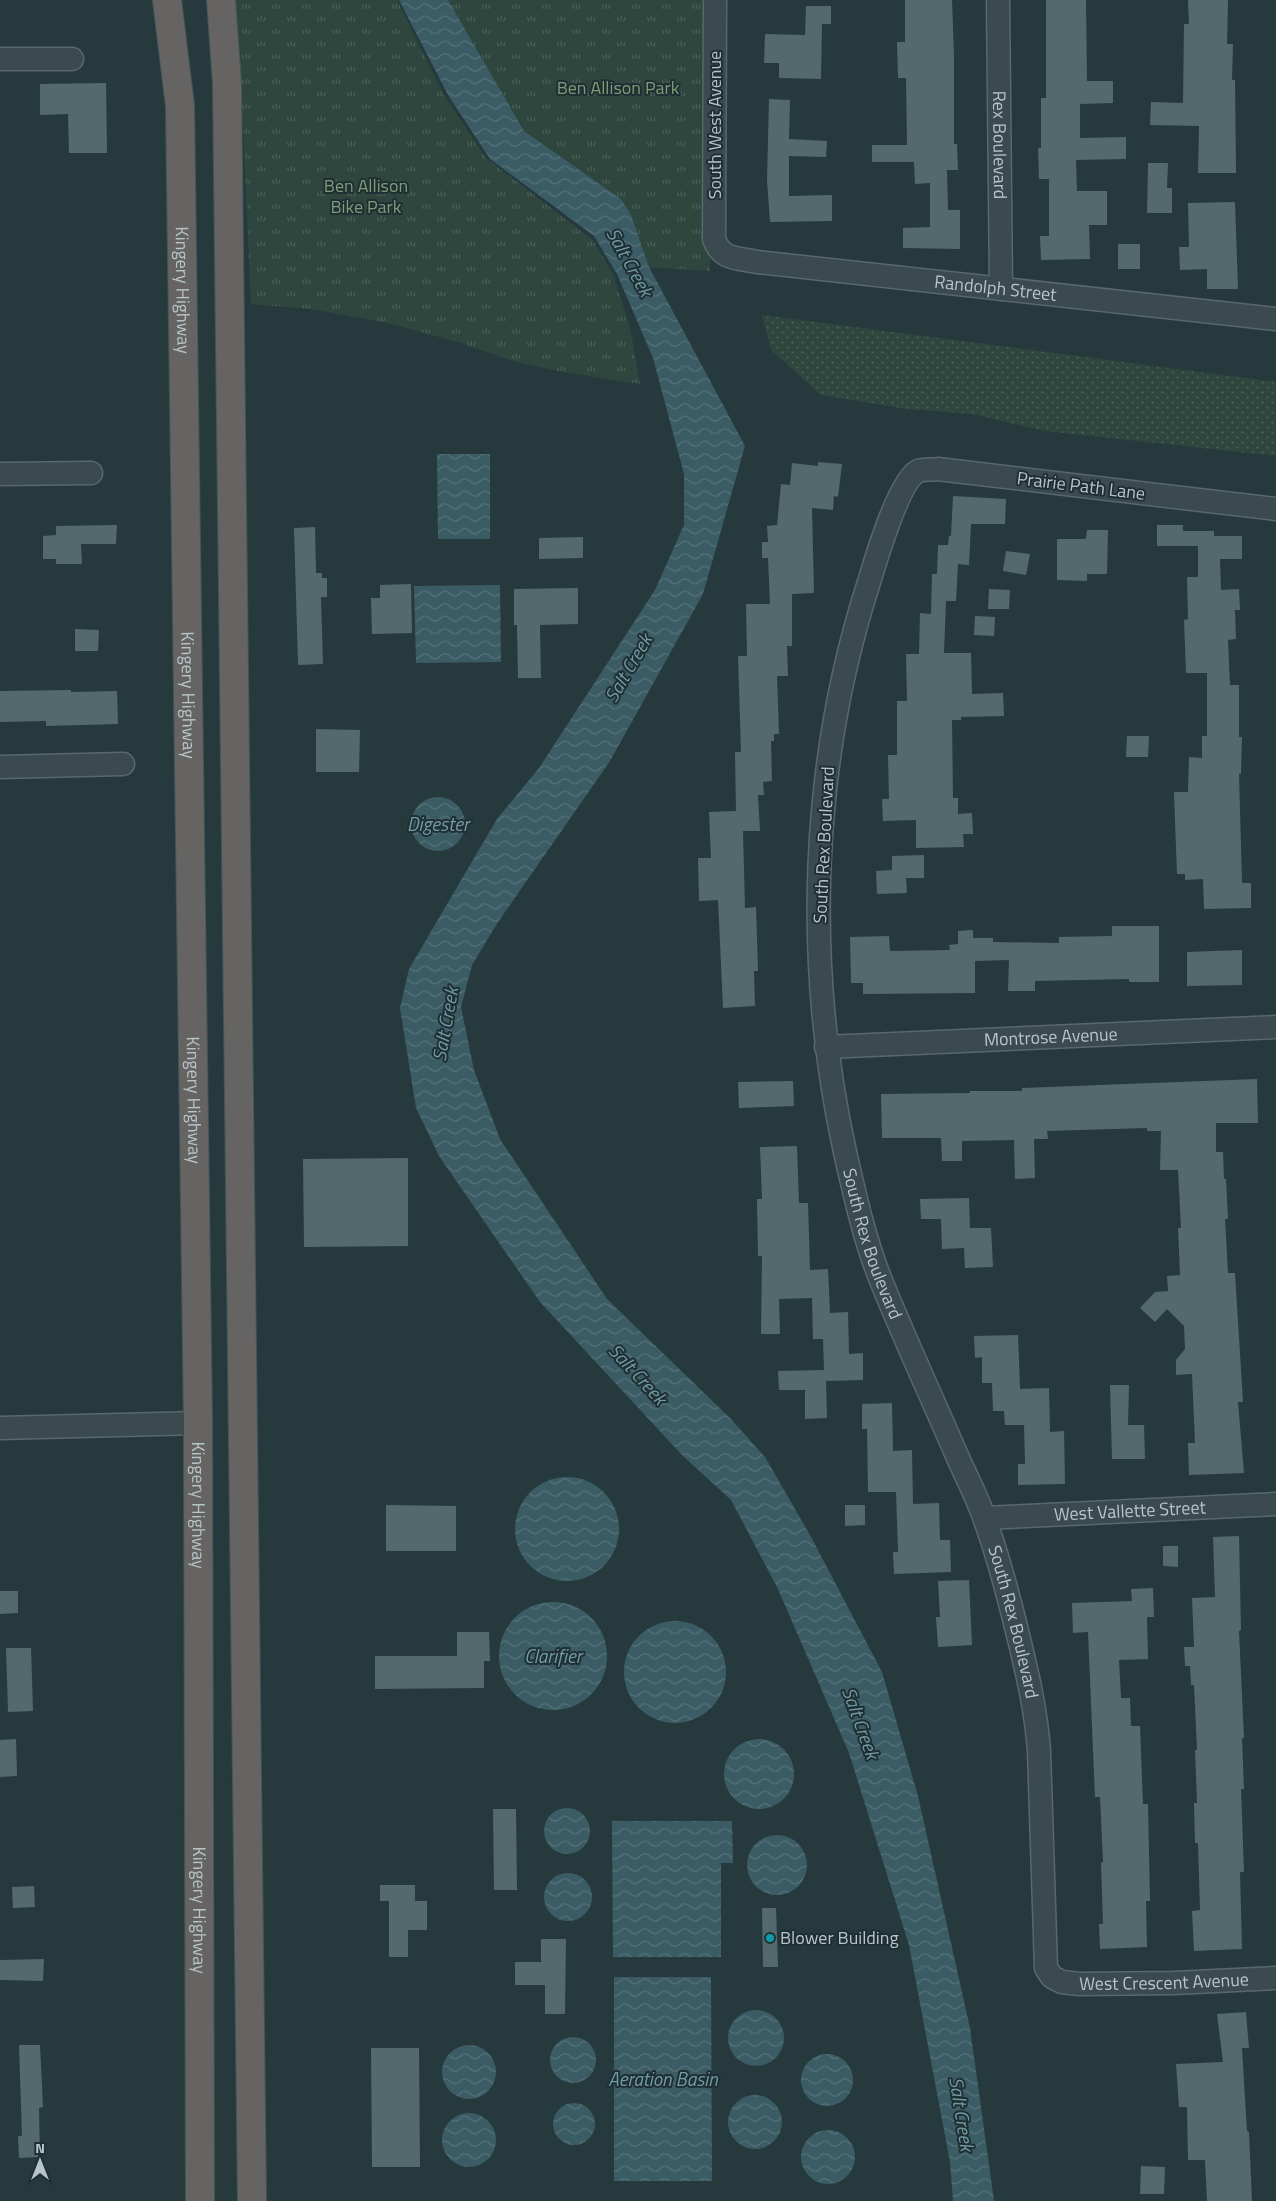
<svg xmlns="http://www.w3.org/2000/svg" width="1276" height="2201" font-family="'Titillium Web',sans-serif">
  <defs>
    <pattern id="grass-dots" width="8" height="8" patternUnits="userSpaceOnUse" patternTransform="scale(1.25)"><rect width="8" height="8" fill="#2e463d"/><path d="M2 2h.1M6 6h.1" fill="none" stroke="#4a5f58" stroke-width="1.8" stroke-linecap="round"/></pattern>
    <pattern id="park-tufts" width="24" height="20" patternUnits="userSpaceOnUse" patternTransform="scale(1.25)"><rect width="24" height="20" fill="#2e463d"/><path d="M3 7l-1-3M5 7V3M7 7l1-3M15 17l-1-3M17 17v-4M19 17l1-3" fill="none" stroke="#4a5f58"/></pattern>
    <pattern id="water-waves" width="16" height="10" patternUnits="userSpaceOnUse" patternTransform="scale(1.25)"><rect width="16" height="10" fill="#3b5c64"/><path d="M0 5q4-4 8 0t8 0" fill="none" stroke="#557279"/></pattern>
  </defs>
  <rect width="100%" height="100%" fill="#263a3e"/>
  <polygon fill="url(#grass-dots)" points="762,315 1276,382 1276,456 1045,431 973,414 906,409 821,395 771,350"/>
  <g fill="url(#park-tufts)">
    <polygon points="234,0 397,0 444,95 486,158 593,240 613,274 630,327 640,384 563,372 516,362 461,343 388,323 311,309 251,304 243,127"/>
    <polygon points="448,0 706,0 710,271 649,267 631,215 621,199 524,131"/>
  </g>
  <g fill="url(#water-waves)">
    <polygon points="399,0 448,0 524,131 621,199 631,215 649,267 745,446 703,594 610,761 498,922 472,965 461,1007 474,1070 500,1139 607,1299 731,1419 765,1457 810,1535 882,1672 918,1796 970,2028 994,2201 953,2201 950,2162 909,1945 849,1753 778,1589 731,1500 682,1455 540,1302 439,1156 416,1108 400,1008 409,969 497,819 539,768 655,590 684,525 684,474 653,358 617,274 594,236 490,159 448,95"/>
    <polygon points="437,454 490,454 490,539 438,539"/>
    <polygon points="500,585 501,662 416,663 414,586"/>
    <circle cx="438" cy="824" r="27"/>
    <circle cx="567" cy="1529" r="52"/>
    <circle cx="553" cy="1656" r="54"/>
    <circle cx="675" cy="1672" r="51"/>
    <circle cx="759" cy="1774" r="35"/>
    <circle cx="567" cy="1831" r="23"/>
    <polygon points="732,1821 733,1863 721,1863 721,1957 613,1957 612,1821"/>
    <circle cx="777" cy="1865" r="30"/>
    <circle cx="568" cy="1897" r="24"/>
    <polygon points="614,1977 711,1977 712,2181 614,2181"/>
    <circle cx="756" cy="2038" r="28"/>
    <circle cx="573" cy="2060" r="23"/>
    <circle cx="469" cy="2072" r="27"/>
    <circle cx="827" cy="2080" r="26"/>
    <circle cx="755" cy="2122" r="27"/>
    <circle cx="574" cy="2124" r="21"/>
    <circle cx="469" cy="2140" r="27"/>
    <circle cx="828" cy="2157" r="27"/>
  </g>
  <g fill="#54696e">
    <polygon points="905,0 952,0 954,58 954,144 957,144 958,170 947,170 948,210 960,210 960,249 903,248 903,228 930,227 930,183 915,184 914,162 872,162 872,145 907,145 906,78 898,78 897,42 905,42"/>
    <polygon points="1046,0 1086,0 1087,81 1113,81 1113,103 1080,104 1080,138 1126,137 1126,159 1076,160 1077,191 1107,191 1107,225 1089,225 1090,259 1041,260 1040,236 1049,236 1049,179 1039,179 1038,148 1041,148 1041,98 1046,98"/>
    <polygon points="1188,0 1228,0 1227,44 1233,44 1232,80 1235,80 1236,173 1198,173 1199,126 1150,125 1151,102 1183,103 1184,24 1189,24"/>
    <polygon points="806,6 831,6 831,24 822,24 821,79 779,78 779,63 764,63 765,34 805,35"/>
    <polygon points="106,83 107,153 69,153 68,114 40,115 40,84"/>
    <polygon points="769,99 790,100 789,139 827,141 826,157 789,156 789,196 832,195 832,221 770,222 767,180"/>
    <polygon points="1148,163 1168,163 1167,188 1172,188 1172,213 1147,213"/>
    <polygon points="1235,202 1238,289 1207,289 1207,269 1180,270 1179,247 1189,247 1188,203"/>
    <rect x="1118" y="244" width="22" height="25"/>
    <polygon points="818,462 842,464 838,497 834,496 833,510 812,508 814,593 792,594 792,646 787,646 788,676 777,676 779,734 774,734 774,741 771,741 772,781 763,782 764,795 758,795 760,831 743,831 745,908 756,907 758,971 754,971 755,1006 723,1008 718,900 699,901 698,858 711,858 709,812 736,811 735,752 741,752 738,656 747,656 746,604 770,604 768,558 762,558 762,542 768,542 767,526 777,525 781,484 790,485 792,463 818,466"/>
    <polygon points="953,496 1006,499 1005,524 971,524 969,565 958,564 956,601 946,601 944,653 971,653 972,694 1003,693 1004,716 961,717 961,720 952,720 953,798 958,798 958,814 972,813 973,834 963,834 964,847 916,848 916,820 883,821 882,799 889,799 888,755 897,755 897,701 907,701 906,654 919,654 920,613 931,614 932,574 937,574 938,545 948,545 949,536 951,536"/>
    <polygon points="117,525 116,544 81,544 82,564 56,564 56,559 43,559 43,536 56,535 56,526"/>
    <polygon points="1157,525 1183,525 1183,531 1214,531 1214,536 1242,536 1242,559 1220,559 1221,590 1239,589 1240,610 1235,610 1236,639 1228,640 1230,685 1239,685 1239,737 1242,737 1241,774 1239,774 1242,883 1251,883 1251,908 1204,909 1203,879 1185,880 1185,874 1177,874 1174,792 1188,792 1189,757 1202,758 1202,736 1207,736 1207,673 1186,673 1184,620 1188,619 1187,577 1198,577 1198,546 1157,546"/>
    <polygon points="315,527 316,573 322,573 322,578 327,578 327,597 321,597 323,664 298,665 294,528"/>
    <polygon points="1087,530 1108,530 1107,574 1087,574 1087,581 1057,580 1057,539 1086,539"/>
    <polygon points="583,537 583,558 539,559 539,538"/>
    <polygon points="1006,551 1030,554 1026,575 1003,571"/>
    <polygon points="411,584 412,633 372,634 371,598 380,598 380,585"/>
    <polygon points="578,588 578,624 540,625 541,678 518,678 517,625 514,625 514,589"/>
    <polygon points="989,589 1010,590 1009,609 988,609"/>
    <polygon points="975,616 995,617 994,636 974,635"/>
    <polygon points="75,629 99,630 98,651 75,651"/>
    <polygon points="71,690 71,692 117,691 118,724 46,726 46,721 0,722 0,691"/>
    <polygon points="316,729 360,730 359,772 316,772"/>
    <polygon points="1127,736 1149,736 1148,757 1126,757"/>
    <polygon points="924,855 924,878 906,878 907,893 877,894 876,871 892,870 892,856"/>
    <polygon points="1112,926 1159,926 1159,982 1129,982 1129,979 1035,981 1035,991 1008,991 1009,960 975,961 975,993 863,994 863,983 851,983 850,937 889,936 890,951 950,950 949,945 958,944 958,931 973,930 973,938 993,938 993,942 1059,943 1059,937 1112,936"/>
    <polygon points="1242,950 1242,985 1187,986 1187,952"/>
    <polygon points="1257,1079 1258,1123 1216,1123 1216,1152 1223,1152 1224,1179 1226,1179 1228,1219 1225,1219 1228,1273 1235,1273 1243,1402 1238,1402 1244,1473 1189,1475 1188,1443 1195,1443 1192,1374 1176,1375 1176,1360 1185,1349 1184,1326 1167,1309 1155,1322 1140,1308 1155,1292 1168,1291 1167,1276 1180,1275 1178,1228 1181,1228 1178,1170 1160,1170 1161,1131 1147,1131 1147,1128 1047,1131 1048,1139 1034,1139 1035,1178 1015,1179 1014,1140 962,1141 962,1161 942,1161 941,1138 882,1138 881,1094 970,1093 970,1091 1022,1091 1022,1088"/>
    <polygon points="793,1081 794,1106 739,1108 738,1082"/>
    <polygon points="797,1146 799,1203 808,1203 810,1270 828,1269 830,1313 848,1312 849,1354 863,1353 863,1380 826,1381 827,1418 805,1419 805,1390 779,1390 778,1371 824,1370 823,1339 813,1339 812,1298 779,1299 780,1334 761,1334 762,1256 758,1256 757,1199 762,1199 760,1147"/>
    <polygon points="408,1158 408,1246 304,1247 303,1159"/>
    <polygon points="969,1198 970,1228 991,1228 993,1267 965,1268 964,1248 942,1249 941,1219 921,1219 920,1199"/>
    <polygon points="1018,1335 1020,1389 1049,1388 1050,1432 1064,1431 1065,1484 1018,1485 1018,1464 1025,1464 1024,1425 1005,1425 1004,1411 993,1411 992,1383 982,1383 982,1357 975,1358 974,1336"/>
    <polygon points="1110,1385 1129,1385 1128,1425 1144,1425 1145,1459 1112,1459"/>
    <polygon points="892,1403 893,1451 912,1450 913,1504 939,1503 940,1540 950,1540 951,1572 894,1574 893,1552 898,1552 896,1492 868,1492 867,1429 862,1429 862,1404"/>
    <polygon points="386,1505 456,1506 456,1551 386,1551"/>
    <polygon points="845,1505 865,1505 865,1525 845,1526"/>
    <polygon points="1239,1536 1241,1630 1239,1631 1244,1738 1242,1738 1244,1789 1241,1789 1244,1872 1240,1872 1242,1949 1194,1951 1192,1911 1200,1910 1198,1843 1195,1843 1194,1803 1197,1803 1195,1750 1197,1750 1194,1685 1191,1685 1190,1666 1185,1666 1184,1647 1194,1647 1192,1598 1215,1597 1213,1537"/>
    <polygon points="1163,1546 1178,1546 1178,1567 1163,1566"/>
    <polygon points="969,1580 972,1645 938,1647 936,1617 940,1617 938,1581"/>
    <polygon points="1153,1588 1154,1617 1147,1617 1148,1659 1119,1660 1121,1698 1130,1698 1131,1726 1140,1726 1143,1804 1148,1804 1150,1901 1146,1901 1147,1947 1100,1949 1099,1924 1103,1924 1101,1863 1103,1862 1100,1797 1095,1797 1088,1632 1073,1633 1072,1603 1132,1601 1131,1589"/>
    <polygon points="0,1591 18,1591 18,1613 0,1614"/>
    <polygon points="457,1632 489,1632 490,1661 484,1661 484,1688 375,1689 375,1656 457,1656"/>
    <polygon points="6,1648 31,1648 33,1711 8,1712"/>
    <polygon points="16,1739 17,1776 0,1777 0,1740"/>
    <polygon points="493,1809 516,1809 517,1890 494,1890"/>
    <polygon points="380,1885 415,1885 415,1901 427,1901 427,1930 408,1930 408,1957 389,1957 389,1901 380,1901"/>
    <polygon points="34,1886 35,1907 13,1908 12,1887"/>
    <polygon points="762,1908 776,1908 778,1967 763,1967"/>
    <polygon points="541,1939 566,1939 565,2014 545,2014 545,1985 515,1985 515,1962 541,1962"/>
    <polygon points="44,1959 43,1981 0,1980 0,1960"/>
    <polygon points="1246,2012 1249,2048 1242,2048 1247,2131 1249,2132 1252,2201 1207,2201 1205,2160 1188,2160 1187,2107 1179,2107 1176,2064 1223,2062 1217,2014"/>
    <polygon points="19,2045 40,2045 43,2107 39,2108 40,2157 19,2158 18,2136 22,2136"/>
    <polygon points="371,2048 419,2048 420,2167 372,2167"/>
    <polygon points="1141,2166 1165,2167 1164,2194 1140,2194"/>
  </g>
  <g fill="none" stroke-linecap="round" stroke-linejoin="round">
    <g stroke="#58686c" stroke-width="25">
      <g id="minor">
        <path id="s1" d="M715 0 714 239C721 260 738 258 757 262L1276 319"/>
        <path id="s2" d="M998 0 1001 289"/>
        <polyline points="0,59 72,59"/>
        <polyline points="0,474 91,473"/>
        <path id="s3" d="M1276 509 938 469C932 470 923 469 918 471 899 481 876 559 869 582 810 765 804 965 845 1152 855 1196 865 1242 882 1283 906 1342 933 1400 958 1458 967 1478 978 1499 985 1520 998 1556 1008 1594 1017 1631 1027 1671 1036 1710 1039 1751L1046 1968 1052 1977 1062 1982 1079 1984 1174 1983 1276 1978"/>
        <polyline points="0,767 123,764"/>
        <path id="s4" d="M826 1047 1276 1027"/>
        <polyline points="0,1428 198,1423"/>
        <path id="s5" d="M985 1518 1276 1504"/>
      </g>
    </g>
    <g stroke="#455559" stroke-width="30">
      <g id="trunk">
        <path id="s6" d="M167 0 180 106 198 1423 200 2201"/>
        <polyline points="221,0 227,83 252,2201"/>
      </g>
    </g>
    <use href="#minor" stroke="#3a4a4e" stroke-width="22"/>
    <use href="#trunk" stroke="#666462" stroke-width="28"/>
  </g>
  <circle fill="#0f9aa8" stroke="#1f2f33" stroke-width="2" cx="770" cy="1938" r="5"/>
  <g text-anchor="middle" stroke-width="4" stroke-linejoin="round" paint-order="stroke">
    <g font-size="18" fill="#7c9d76" stroke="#1f2f33">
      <text x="618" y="94">Ben Allison Park</text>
      <text x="366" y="192">Ben Allison<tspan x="366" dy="21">Bike Park</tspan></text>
    </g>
    <g font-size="18" fill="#b6c5c9" stroke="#1f2f33">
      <text transform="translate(715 125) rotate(-90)" y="6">South West Avenue</text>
      <text dy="6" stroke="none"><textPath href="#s2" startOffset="145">Rex Boulevard</textPath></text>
      <text dy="6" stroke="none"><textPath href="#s1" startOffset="531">Randolph Street</textPath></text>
      <text dy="6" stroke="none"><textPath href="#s6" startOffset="291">Kingery Highway</textPath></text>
      <text transform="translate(1081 486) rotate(7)" y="6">Prairie Path Lane</text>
      <text dy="6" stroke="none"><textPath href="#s6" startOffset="696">Kingery Highway</textPath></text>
      <text transform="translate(824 845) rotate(-87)" y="6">South Rex Boulevard</text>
      <text dy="6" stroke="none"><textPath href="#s4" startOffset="225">Montrose Avenue</textPath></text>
      <text dy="6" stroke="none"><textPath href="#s6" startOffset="1101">Kingery Highway</textPath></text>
      <text dy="6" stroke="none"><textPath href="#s3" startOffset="1156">South Rex Boulevard</textPath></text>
      <text dy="6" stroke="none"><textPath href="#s6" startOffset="1506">Kingery Highway</textPath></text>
      <text dy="6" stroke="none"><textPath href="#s5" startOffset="145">West Vallette Street</textPath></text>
      <text dy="6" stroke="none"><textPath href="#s3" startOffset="1561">South Rex Boulevard</textPath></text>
      <text dy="6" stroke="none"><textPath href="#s6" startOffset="1911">Kingery Highway</textPath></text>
      <text dy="6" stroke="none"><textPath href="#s3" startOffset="2034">West Crescent Avenue</textPath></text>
    </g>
    <g font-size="18" fill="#b6c5c9" stroke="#1f2f33" text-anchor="start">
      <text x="780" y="1944">Blower Building</text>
    </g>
    <g font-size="19" font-style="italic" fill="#719ca6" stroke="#1f2f33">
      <text transform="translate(630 262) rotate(61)" y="7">Salt Creek</text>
      <text transform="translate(628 668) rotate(-60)" y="7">Salt Creek</text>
      <text x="438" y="831">Digester</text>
      <text transform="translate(445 1024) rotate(-80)" y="7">Salt Creek</text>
      <text transform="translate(638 1374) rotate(47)" y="7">Salt Creek</text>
      <text x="553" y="1663">Clarifier</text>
      <text transform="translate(861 1723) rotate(70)" y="7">Salt Creek</text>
      <text x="663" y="2086">Aeration Basin</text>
      <text transform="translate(962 2114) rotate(81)" y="7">Salt Creek</text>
    </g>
  </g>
  <g transform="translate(40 2161)" stroke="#1f2f33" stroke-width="4" paint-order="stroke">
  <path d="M0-4L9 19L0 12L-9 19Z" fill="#b6c5c9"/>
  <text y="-8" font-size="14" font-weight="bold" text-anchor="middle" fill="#b6c5c9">N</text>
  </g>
</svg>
